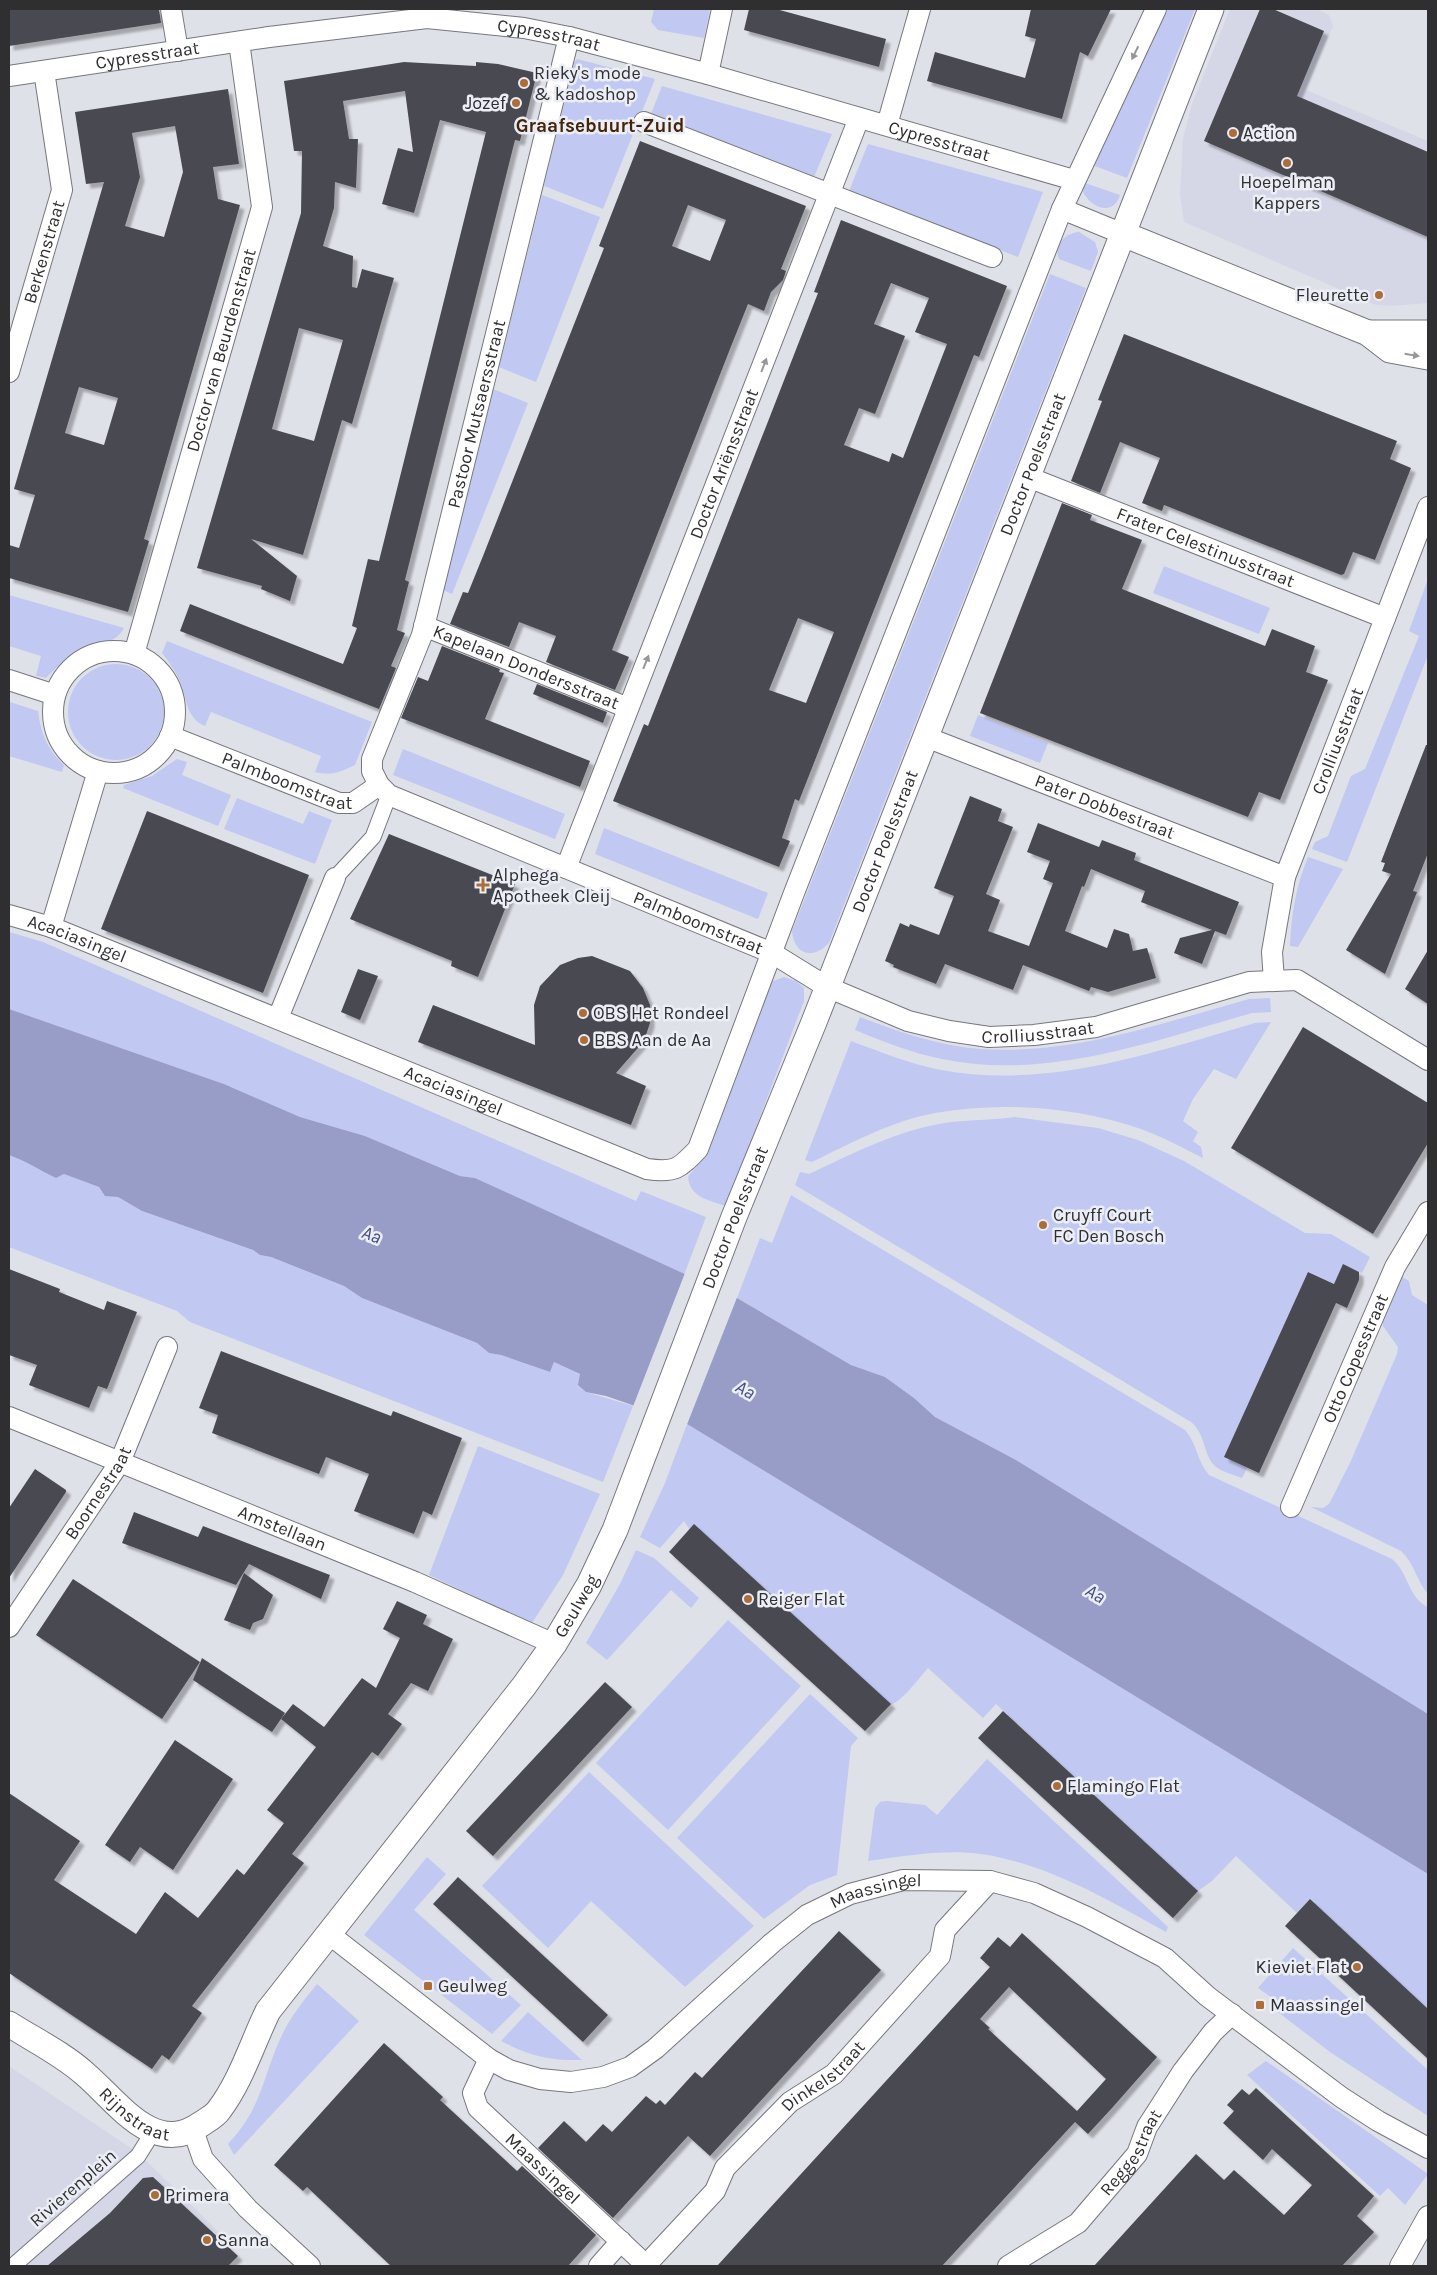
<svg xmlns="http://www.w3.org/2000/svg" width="1437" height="2275" font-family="Karla,sans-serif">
  <defs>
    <filter id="shadow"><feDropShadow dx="4.5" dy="4.5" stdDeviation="1" flood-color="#0004"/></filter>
  </defs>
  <rect width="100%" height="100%" fill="#dfe1e8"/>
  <g fill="#d5d7e6">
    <polygon points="1230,9 1317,9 1329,15 1333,26 1306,90 1428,141 1428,303 1390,306 1376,305 1184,222 1180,194 1183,139 1192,104"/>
    <polygon points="9,2066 138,2153 222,2235 184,2266 9,2266"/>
  </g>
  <g fill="#c1c8f2">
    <polygon points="654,9 710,9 704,38 658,30 651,22"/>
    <polygon points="1168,9 1195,9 1127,178 1092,165"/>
    <polygon points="577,59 655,79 603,209 544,186 574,62"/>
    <polygon points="662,86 832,134 814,177 651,114"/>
    <polygon points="868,144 1043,192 1018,257 849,191"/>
    <path d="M1085 183 1120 195C1113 218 1088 207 1082 189Z"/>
    <polygon points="542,195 600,217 536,382 499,367"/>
    <path d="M1079 232 1095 242 1098 252 1091 271 1059 259C1053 245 1065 233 1079 232Z"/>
    <path d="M1050 274 1086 288 829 943C813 960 794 955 792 931Z"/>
    <polygon points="493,389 528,403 452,594 443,590"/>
    <polygon points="1164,566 1270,608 1259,634 1153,593"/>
    <polygon points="1428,579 1428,655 1347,862 1312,849 1315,842 1328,836 1351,776 1365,769 1419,636 1409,631"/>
    <path d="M9 595 124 628C114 646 97 642 80 651 66 657 56 668 46 678L36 676 41 656 9 646Z"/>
    <path d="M167 641 372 722 355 765C340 772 332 776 315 772L321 756 211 712 205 726C188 719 187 703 182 687 178 675 170 663 162 653Z"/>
    <circle cx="116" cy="712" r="48"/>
    <path d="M10 702 38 711C41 734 47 749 64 765L62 772 9 756Z"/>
    <polygon points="978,715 1048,743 1040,763 970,736"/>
    <polygon points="403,749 565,814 555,839 393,775"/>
    <polygon points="177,759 187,762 182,775 231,795 218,826 123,788 124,785 152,776"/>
    <polygon points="237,798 303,824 309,811 332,820 315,864 224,829"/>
    <polygon points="604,828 768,893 758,919 595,854"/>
    <path d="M1308 857 1343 869 1298 947 1290 946C1291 915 1296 886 1308 857Z"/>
    <polygon points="9,932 43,942 636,1201 641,1191 706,1217 684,1275 475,1178 460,1176 365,1136 300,1117 224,1084 9,1009"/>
    <path d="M784 977 796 981 804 988V1001L726 1206C709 1200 690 1198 688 1177L699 1163 769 987 773 981Z"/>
    <path d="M1270 998 1271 1012 1252 1013C1153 1041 1046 1081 942 1059 912 1053 884 1042 855 1030L860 1017C899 1032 939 1046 981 1049 1073 1055 1162 1023 1249 999Z"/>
    <path d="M1271 1022 1236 1079 1214 1069 1193 1099 1183 1121 1198 1132 1193 1141 1201 1147 1203 1158C1183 1148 1163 1137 1141 1129 1077 1107 1002 1101 935 1113 892 1121 851 1143 812 1162L805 1160 851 1041C881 1052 910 1064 941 1070 1047 1090 1155 1052 1255 1023Z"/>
    <path d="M1015 1117 1098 1128 1138 1140 1184 1161 1305 1233 1331 1234 1370 1257 1362 1273 1343 1265 1334 1284 1309 1272 1225 1457 1247 1468 1242 1478C1234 1475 1223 1472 1216 1467 1203 1456 1206 1434 1191 1422L795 1185 800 1172 809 1174C850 1155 890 1134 934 1125 961 1119 988 1121 1015 1117Z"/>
    <path d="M9 1155C26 1161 39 1170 56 1178L64 1174 99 1187 105 1195 118 1197 142 1211 253 1250 260 1255 271 1257 344 1286 362 1298 477 1343 489 1353 501 1355 550 1372 554 1362 580 1374 586 1392 633 1406 603 1482 190 1322 177 1311 9 1247Z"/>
    <path d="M791 1195 1185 1430C1197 1443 1197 1462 1209 1475L1392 1559C1409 1573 1408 1598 1428 1607V1714L1016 1460 935 1417 914 1398 885 1377 851 1365 737 1298 760 1238 772 1243Z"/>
    <path d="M1402 1277 1409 1281 1412 1295 1428 1305V1594C1416 1580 1415 1564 1401 1551L1311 1507 1323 1508 1329 1504 1350 1463 1397 1354 1398 1347 1383 1326 1382 1320Z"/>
    <path d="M687 1424 1428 1874V2009L1310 1900 1297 1913 1236 1856 1212 1881 1198 1891 996 1704 983 1718 928 1668C917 1680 900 1706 883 1707L690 1530 684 1521 660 1548 640 1537 665 1483Z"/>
    <polygon points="478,1446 600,1494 563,1575 532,1623 429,1575"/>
    <polygon points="636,1550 654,1558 699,1598 691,1608 671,1590 607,1660 586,1643 620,1584"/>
    <polygon points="728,1620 801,1686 668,1830 596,1763"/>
    <polygon points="810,1694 858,1738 851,1746 837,1875 810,1885 764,1919 677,1838"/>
    <path d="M987 1759 1168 1927 1166 1932C1108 1900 1048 1864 981 1854 944 1849 905 1856 868 1861L875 1808 880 1802 887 1801 925 1805 937 1815Z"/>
    <polygon points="589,1772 754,1926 685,1987 591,1901 548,1948 482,1886"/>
    <polygon points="427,1857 446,1874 414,1910 521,2005 492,2034 364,1935"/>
    <polygon points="1293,1948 1428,2070 1428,2116 1330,2052 1270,2006 1274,1999 1258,1988"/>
    <path d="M317 1984 359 2021 234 2155 228 2144C263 2107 262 2077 282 2035 291 2016 304 2000 317 1984Z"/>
    <path d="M528 2012 582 2060C549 2061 530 2056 501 2041Z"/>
    <polygon points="1266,2061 1428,2174 1405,2205 1388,2188 1380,2196 1247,2075"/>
  </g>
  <path fill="#979dc7" d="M9 1009 224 1084 300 1117 365 1136 460 1176 475 1178 737 1298 851 1365 885 1377 914 1398 935 1417 1016 1460 1428 1714V1874L687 1424 606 1396 586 1392 578 1385 580 1374 554 1362 550 1372 501 1355 489 1353 477 1343 362 1298 344 1286 271 1257 260 1255 253 1250 142 1211 118 1197 105 1196 99 1187 64 1174 56 1178C39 1170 26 1161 9 1155Z"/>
  <polygon fill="#dfe1e8" points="685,1273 738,1295 686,1427 632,1409"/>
  <g fill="#494a51" fill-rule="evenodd" filter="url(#shadow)">
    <polygon points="9,9 159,9 161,23 9,46"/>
    <polygon points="749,9 776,9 886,39 879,67 744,30"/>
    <polygon points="1031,9 1111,9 1088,56 1080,52 1062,119 927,81 935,52 1025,78 1036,39 1025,36"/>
    <polygon points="1260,9 1273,9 1324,31 1297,96 1428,152 1428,237 1204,141"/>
    <path d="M404 62 476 66V62L498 64 537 73 520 141 515 140 405 580 409 582 397 630 405 633 391 666 396 668 379 709 180 631 190 604 343 664 357 628 352 626 368 559 379 561 486 132 440 120 414 213 382 204 398 148 413 152 405 91 343 101 349 139H358L356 188 335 182 334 208 323 246 353 256 352 287 357 288 362 269 394 278 352 424 342 420 303 555 251 539 297 576 290 601 261 589 262 586 197 568 301 213 302 151H294L284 81ZM299 328 343 340 314 441 272 429Z"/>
    <path d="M228 89 239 164 213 167 218 199 240 205 144 539 149 541 128 612 9 578V545L19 548 35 495 14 489 104 182 86 184 75 112ZM175 126 183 172 164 237 125 226 140 177 132 133ZM79 387 118 398 104 445 65 433Z"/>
    <path d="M640 141 806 206 781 269 786 271 783 280 771 292 764 311 748 304 730 349 612 650 629 657 615 690 546 662 556 636 519 622 509 647 450 624 463 592 468 593 483 556 604 248 599 246ZM688 205 726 220 710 261 672 246Z"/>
    <path d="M841 220 1007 286 979 357 974 355 799 801 795 799 782 838 790 841 779 867 613 801 644 724 648 726 767 424 818 293 814 292ZM891 283 929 298 915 332 947 344 903 458 892 453 889 462 844 445 859 408 875 414 905 336 874 324ZM798 618 834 632 806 703 769 690Z"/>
    <polygon points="1124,334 1397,441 1390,459 1411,468 1375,560 1353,552 1344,574 1341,575 1164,505 1162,511 1142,503 1160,458 1120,442 1100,493 1071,481 1102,401 1098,400"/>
    <polygon points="1062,503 1092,515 1090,520 1142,540 1122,589 1265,646 1272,629 1315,646 1306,672 1328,680 1280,800 1259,792 1248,817 980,713"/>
    <polygon points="442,646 500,669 499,672 504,673 485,719 590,761 580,787 401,718 418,677 428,681"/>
    <polygon points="537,684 607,712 603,723 533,694"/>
    <polygon points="1426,745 1428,745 1428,853 1413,891 1417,892 1385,974 1346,950 1391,874 1382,871 1385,863 1381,862"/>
    <polygon points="970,796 1002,809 998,821 1013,827 986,894 1000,900 988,931 1029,946 1053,883 1043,879 1050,861 1027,852 1038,823 1099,847 1102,840 1136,853 1134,860 1239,902 1226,935 1215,931 1202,964 1174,953 1180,938 1212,930 1141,902 1145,891 1091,869 1084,887 1082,886 1065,931 1107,948 1114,929 1129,934 1133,951 1147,948 1156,978 1108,992 1091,987 1089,991 1023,965 1013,990 945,964 936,984 893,967 894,965 885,961 900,923 909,927 910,924 939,935 954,896 934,888"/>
    <polygon points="147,811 309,875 263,993 101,929"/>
    <polygon points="389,834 515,884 478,977 451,966 452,961 350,919"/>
    <polygon points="1428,950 1428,1004 1405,989"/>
    <polygon points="592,956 630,971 643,988 650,1005 650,1023 644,1041 616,1073 646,1086 631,1125 418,1042 433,1005 535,1045 534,1005 540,986 560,965 578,958"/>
    <polygon points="358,969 378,976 360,1020 341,1012"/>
    <polygon points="1303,1027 1428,1103 1428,1143 1373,1234 1231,1148"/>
    <polygon points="1343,1264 1359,1272 1359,1280 1347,1308 1336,1303 1259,1473 1224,1457 1308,1272 1334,1284"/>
    <polygon points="9,1269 60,1289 59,1292 104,1310 107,1301 137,1312 107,1389 98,1386 89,1408 29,1385 37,1365 9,1355"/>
    <polygon points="221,1351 391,1416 393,1411 462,1438 432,1515 423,1511 414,1534 354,1511 369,1474 326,1457 319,1474 212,1433 218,1415 199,1408"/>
    <polygon points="35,1469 66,1490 66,1492 9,1578 9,1508"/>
    <polygon points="134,1512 198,1537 203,1526 330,1575 321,1599 249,1564 236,1585 122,1543"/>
    <polygon points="694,1524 891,1704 865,1731 669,1552"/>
    <polygon points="244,1573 273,1595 263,1619 253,1623 250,1630 224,1620"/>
    <polygon points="73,1579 200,1662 162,1719 36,1635"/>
    <polygon points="397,1601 427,1615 423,1624 453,1639 428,1691 411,1683 388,1714 402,1724 378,1756 372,1752 292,1854 304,1863 192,2006 202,2013 169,2060 162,2055 152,2069 9,1973 9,1793 80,1841 54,1880 136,1934 165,1892 198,1918 237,1869 244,1875 284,1823 267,1810 316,1747 281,1719 293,1704 324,1727 362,1678 376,1688 400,1638 383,1629"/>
    <polygon points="202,1658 285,1713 272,1732 193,1680"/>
    <polygon points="605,1682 632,1707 493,1856 466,1831"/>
    <polygon points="1003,1711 1198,1891 1173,1918 978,1738"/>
    <polygon points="175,1740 233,1779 173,1870 140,1847 130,1862 105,1845"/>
    <polygon points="458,1877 608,2015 583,2042 433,1904"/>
    <polygon points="1310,1899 1428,2009 1428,2059 1285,1926"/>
    <polygon points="839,1931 881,1970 710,2156 688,2136 613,2218 538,2148 564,2121 586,2142 603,2124 612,2132 646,2096 656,2104 660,2100 665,2105 695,2072 702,2078"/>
    <path d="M1022 1933 1157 2057 1112 2108 1088 2134 1075 2122 942 2266H717L990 1967 980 1958 998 1937 1010 1947ZM1009 1987 1106 2079 1077 2111 988 2029 990 2028 980 2019Z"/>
    <polygon points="384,2043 443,2097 440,2100 517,2171 522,2166 596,2235 568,2266 391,2266 307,2187 303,2191 274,2165"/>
    <polygon points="1256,2088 1374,2196 1357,2216 1374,2232 1342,2266 1094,2266 1196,2154 1224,2180 1234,2170 1284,2215 1312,2185 1272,2149 1263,2160 1223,2123 1234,2111 1227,2105 1242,2089 1249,2095"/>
    <polygon points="153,2177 238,2256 228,2266 47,2266 110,2213 143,2178"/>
  </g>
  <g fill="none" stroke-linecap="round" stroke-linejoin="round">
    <g stroke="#76777e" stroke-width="17">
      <g id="pedestrian">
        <polyline points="335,878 373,837 389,795"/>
        <polyline points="13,2266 138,2156 153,2132"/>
      </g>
    </g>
    <g stroke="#76777e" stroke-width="22">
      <g id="minor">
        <polyline points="171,9 178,51"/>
        <polyline points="708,74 722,9"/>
        <path id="s1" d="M9 76 269 37 427 18 524 28 569 37 708 74 1074 180"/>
        <polyline points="644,122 992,257"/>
        <polyline points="887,125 920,9"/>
        <polyline points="1062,209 1123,234"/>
        <path id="s2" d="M9 372 62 190 44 71"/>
        <path id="s3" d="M1028 477 1385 618"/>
        <path id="s4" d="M424 626 628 708"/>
        <circle cx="114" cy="712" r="61"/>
        <path id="s5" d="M134 654 262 207 239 42"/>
        <polyline points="9,680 55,695"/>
        <path id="s6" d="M170 736 339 803H353L379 785 389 795 772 953 827 987 908 1021 949 1031 989 1037 1034 1035 1096 1027 1249 982 1297 980 1428 1060"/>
        <path id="s7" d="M926 737 1285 877"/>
        <path id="s8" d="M379 785 372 771V759L422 635 569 37"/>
        <path id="s9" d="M566 868 859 118"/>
        <path id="s10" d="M9 915 51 927 647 1169C675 1173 679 1169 698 1149L794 893 1062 209 1156 9"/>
        <polyline points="51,927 98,771"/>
        <path id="s11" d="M1274 981 1272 952 1285 877 1428 507"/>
        <polyline points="278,1018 335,878"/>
        <path id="s12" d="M9 1417 415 1582 554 1644"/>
        <path id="s13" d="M1291 1507 1395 1267 1428 1212"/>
        <path id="s14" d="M9 1627 120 1462 167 1347"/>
        <path id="s15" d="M329 1934 489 2059 509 2070 540 2079 571 2082 603 2077 630 2067 655 2049 772 1943 807 1915 850 1894 903 1880 990 1881 1034 1893 1087 1917 1165 1958 1207 1996 1341 2097 1378 2121 1428 2148"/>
        <path id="s16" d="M489 2059 473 2093 478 2108 647 2266"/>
        <polyline points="193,2130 203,2159 248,2209 310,2266"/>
        <path id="s17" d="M646 2265 715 2191 725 2168 790 2102 834 2074 940 1956 945 1930 990 1881"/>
        <polyline points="599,2266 621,2241"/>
        <path id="s18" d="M1008 2266 1078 2223 1137 2154 1147 2127 1183 2071 1213 2032 1232 2014"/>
        <polyline points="1400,2266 1428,2216"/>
      </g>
    </g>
    <g stroke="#76777e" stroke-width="27">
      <g id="tertiary">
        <polyline points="1123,234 1368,333 1390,350 1428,357"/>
        <polyline points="1368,333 1428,333"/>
        <path id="s19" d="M9 2024C34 2040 63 2054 85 2074 117 2101 154 2158 201 2124 207 2120 215 2116 219 2110 241 2081 252 2044 268 2011L524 1686 554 1644 589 1585 615 1530 734 1217 814 1022 1211 9"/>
      </g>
    </g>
    <use href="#pedestrian" stroke="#fff" stroke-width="15"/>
    <use href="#minor" stroke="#fff" stroke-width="20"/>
    <use href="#tertiary" stroke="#fff" stroke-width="25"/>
  </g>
  <defs><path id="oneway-solid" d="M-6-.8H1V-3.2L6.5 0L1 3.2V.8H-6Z" transform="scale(1.25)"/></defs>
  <g fill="#979798">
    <use href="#oneway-solid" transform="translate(1135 53) rotate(116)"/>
    <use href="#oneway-solid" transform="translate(1412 355) rotate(9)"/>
    <use href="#oneway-solid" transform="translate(764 365) rotate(-69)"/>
    <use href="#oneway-solid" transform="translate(646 662) rotate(-68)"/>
  </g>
  <g fill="#ad6d36" stroke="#eceef6" stroke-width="2">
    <circle cx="524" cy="83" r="5"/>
    <circle cx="516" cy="103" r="5"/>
    <circle cx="1233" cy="133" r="5"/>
    <circle cx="1287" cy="163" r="5"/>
    <circle cx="1379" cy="295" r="5"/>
    <path d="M480.5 877.5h5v5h5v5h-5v5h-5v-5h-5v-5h5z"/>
    <circle cx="583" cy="1013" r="5"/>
    <circle cx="584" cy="1040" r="5"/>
    <circle cx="1043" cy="1225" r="5"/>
    <circle cx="748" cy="1599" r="5"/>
    <circle cx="1057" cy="1786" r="5"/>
    <circle cx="1357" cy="1967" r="5"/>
    <rect x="423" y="1981" width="10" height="10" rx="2.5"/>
    <rect x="1255" y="2000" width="10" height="10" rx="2.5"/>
    <circle cx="155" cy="2195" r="5"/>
    <circle cx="207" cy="2240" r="5"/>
  </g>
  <g text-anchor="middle" stroke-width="5" stroke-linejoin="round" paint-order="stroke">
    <g font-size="18" fill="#2f2f32" stroke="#eceef6">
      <text dy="6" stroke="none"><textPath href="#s1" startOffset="545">Cypresstraat</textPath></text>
      <text dy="6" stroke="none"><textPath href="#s1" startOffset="140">Cypresstraat</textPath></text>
      <text dy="6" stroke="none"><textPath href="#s1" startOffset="950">Cypresstraat</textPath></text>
      <text dy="6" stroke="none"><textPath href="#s2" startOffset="125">Berkenstraat</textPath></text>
      <text dy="6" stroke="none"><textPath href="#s5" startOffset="316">Doctor van Beurdenstraat</textPath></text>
      <text dy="6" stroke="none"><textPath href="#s8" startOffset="389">Pastoor Mutsaersstraat</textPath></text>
      <text dy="6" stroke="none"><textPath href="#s19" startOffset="2104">Doctor Poelsstraat</textPath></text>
      <text dy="6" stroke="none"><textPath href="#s9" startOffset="434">Doctor Ariënsstraat</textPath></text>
      <text dy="6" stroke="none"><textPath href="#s3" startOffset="191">Frater Celestinusstraat</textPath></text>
      <text dy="6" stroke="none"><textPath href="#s4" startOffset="110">Kapelaan Dondersstraat</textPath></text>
      <text dy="6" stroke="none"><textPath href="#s11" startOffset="251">Crolliusstraat</textPath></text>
      <text dy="6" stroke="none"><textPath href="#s6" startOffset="126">Palmboomstraat</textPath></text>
      <text dy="6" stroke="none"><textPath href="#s7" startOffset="192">Pater Dobbestraat</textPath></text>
      <text dy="6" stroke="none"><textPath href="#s19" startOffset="1699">Doctor Poelsstraat</textPath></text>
      <text dy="6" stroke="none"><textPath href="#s6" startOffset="576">Palmboomstraat</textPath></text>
      <text dy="6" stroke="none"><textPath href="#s10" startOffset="72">Acaciasingel</textPath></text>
      <text dy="6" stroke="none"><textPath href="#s6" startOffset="940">Crolliusstraat</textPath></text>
      <text dy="6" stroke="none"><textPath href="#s10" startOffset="478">Acaciasingel</textPath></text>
      <text dy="6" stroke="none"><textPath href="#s19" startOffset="1294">Doctor Poelsstraat</textPath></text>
      <text dy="6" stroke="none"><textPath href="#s13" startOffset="162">Otto Copesstraat</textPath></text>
      <text dy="6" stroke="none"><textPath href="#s14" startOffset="161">Boornestraat</textPath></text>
      <text dy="6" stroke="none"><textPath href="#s12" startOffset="295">Amstellaan</textPath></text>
      <text dy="6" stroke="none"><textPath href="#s19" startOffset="874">Geulweg</textPath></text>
      <text dy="6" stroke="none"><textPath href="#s15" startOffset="658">Maassingel</textPath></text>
      <text dy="6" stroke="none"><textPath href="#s17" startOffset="261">Dinkelstraat</textPath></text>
      <text dy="6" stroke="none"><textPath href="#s19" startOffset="156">Rijnstraat</textPath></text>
      <text dy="6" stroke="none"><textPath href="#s18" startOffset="171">Reggestraat</textPath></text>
      <text dy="6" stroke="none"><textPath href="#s16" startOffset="142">Maassingel</textPath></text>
      <text transform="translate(73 2188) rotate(-41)" y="6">Rivierenplein</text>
    </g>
    <g font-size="18" fill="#2f2f32" stroke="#eceef6" text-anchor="start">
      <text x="534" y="79">Rieky's mode<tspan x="534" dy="21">&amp; kadoshop</tspan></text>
      <text x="506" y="109" text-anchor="end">Jozef</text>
      <text x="1243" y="139">Action</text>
      <text x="1287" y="188" text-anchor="middle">Hoepelman<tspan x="1287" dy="21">Kappers</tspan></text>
      <text x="1369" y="301" text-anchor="end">Fleurette</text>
      <text x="493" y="881">Alphega<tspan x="493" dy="21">Apotheek Cleij</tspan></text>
      <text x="593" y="1019">OBS Het Rondeel</text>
      <text x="594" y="1046">BBS Aan de Aa</text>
      <text x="1053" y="1221">Cruyff Court<tspan x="1053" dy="21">FC Den Bosch</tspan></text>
      <text x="758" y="1605">Reiger Flat</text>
      <text x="1067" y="1792">Flamingo Flat</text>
      <text x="1347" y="1973" text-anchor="end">Kieviet Flat</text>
      <text x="438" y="1992">Geulweg</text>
      <text x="1270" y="2011">Maassingel</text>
      <text x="165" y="2201">Primera</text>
      <text x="217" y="2246">Sanna</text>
    </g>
    <g font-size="19" font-weight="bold" fill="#44250a" stroke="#eceef6">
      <text x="600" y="132">Graafsebuurt-Zuid</text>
    </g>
    <g font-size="19" font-style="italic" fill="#474d85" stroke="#eceef6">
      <text transform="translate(372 1234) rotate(21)" y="7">Aa</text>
      <text transform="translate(746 1389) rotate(30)" y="7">Aa</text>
      <text transform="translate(1096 1593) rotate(31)" y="7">Aa</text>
    </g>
  </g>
  <rect width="1437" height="2275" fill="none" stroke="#2f2f32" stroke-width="20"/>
</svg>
